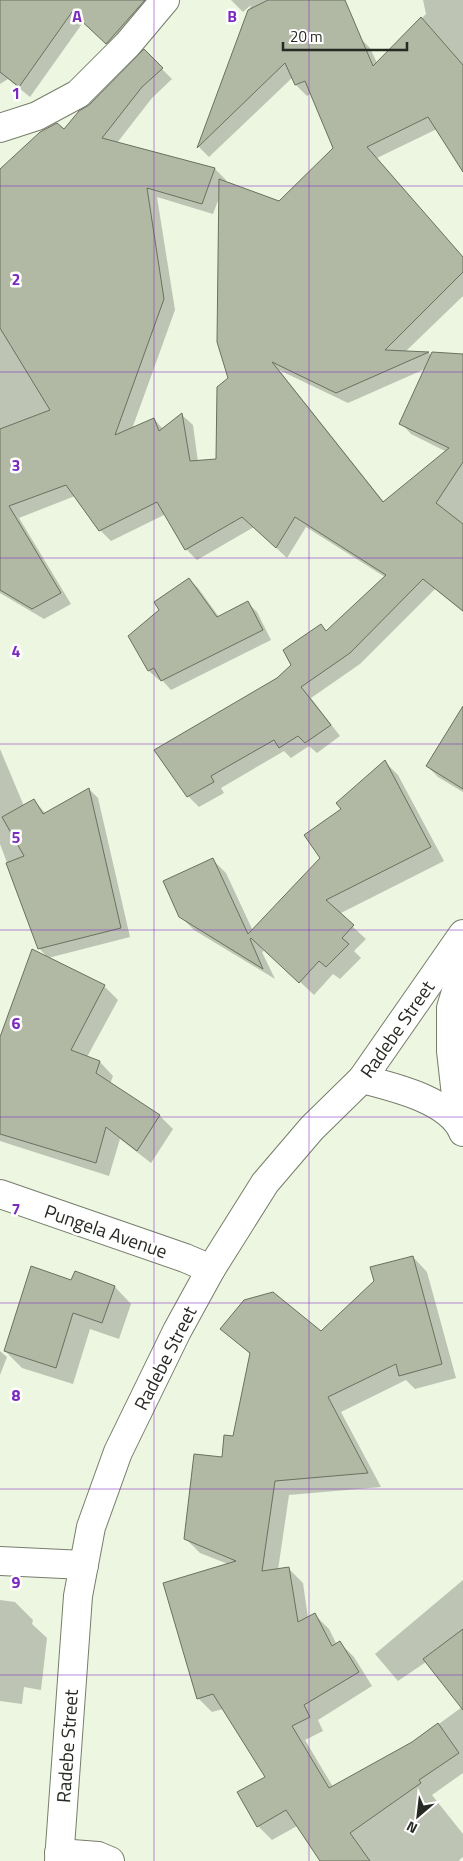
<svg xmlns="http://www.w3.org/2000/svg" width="463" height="1861" font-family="'Titillium Web',sans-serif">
  <rect width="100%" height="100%" fill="#edf6e1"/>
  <g fill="#0003" fill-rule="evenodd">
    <polygon points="0,0 162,0 118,54 84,21 30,97 8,79 0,84"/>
    <path d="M231 0H322L370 48 379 67 407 33 426 14 423 0H463V170L437 129 377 158 463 258V296L405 352 429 353 439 363 463 382V612L435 589 360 664 311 698 340 736 317 753 309 746 291 758 284 751 221 788 224 793 199 807 188 796 278 679 293 666 321 626 328 632 385 577 306 527 287 558 254 527 197 560 186 549 166 514 111 541 100 530 75 496 19 518 71 604 44 619 0 593V171L64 131 144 51 172 79 152 98 117 143 215 169 226 180 225 183 280 203 335 149 311 93 307 96 296 85 293 77 209 157 199 147 251 5 243 12ZM157 197 213 214 219 198 230 378 217 460 198 462 193 425 182 415 163 429 154 419 132 429 175 310ZM425 369 401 423 411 434 447 452 384 502 279 370 348 403Z"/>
    <polygon points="189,579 198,588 219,617 248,603 257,612 271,640 171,690 161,679 159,680 149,671 130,637 161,610"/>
    <polygon points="463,709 463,792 438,777 427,766"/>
    <polygon points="0,749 24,806 34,800 46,814 89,789 98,798 130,937 48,958 39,948 0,844"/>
    <polygon points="385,762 398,775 444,861 339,914 366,939 354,951 361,958 340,979 333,974 314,995 262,946 261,948 264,951 262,952 275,979 194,930 180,916 213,860 226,873 253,931 322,858 343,809"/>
    <polygon points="33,951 104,986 118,1000 87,1057 100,1062 113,1076 110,1084 160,1116 173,1129 151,1163 120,1139 109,1176 0,1141 0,1041"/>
    <polygon points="413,1257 427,1272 456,1378 415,1389 406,1380 341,1412 381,1487 289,1495 278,1570 288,1568 303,1583 308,1618 315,1615 329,1629 337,1645 340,1643 354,1657 372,1686 318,1720 323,1731 305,1740 333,1787 413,1743 462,1707 426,1662 398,1681 375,1654 463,1580 463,1773 432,1795 463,1834 463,1857 459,1860 460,1861 321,1861 297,1826 272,1840 258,1826 267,1777 223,1709 212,1712 198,1698 228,1564 200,1553 186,1539 234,1437 251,1355 222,1329 321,1332"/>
    <polygon points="72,1281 115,1287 131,1304 119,1339 90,1329 73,1384 22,1368 5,1351"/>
    <polygon points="0,1351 7,1357 0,1375"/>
    <polygon points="0,1600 15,1602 33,1620 32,1624 47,1638 41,1690 24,1687 22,1704 0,1701"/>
  </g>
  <g fill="#b1b9a5" stroke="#6a715f">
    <polygon points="0,0 145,0 106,44 72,12 19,87 0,72"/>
    <polygon points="268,0 345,0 373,66 421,17 463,65 463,172 428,117 367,147 463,257 463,272 385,350 429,352 336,393 272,362 383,502 449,448 399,424 432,352 463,354 463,462 436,503 463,524 463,611 423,579 350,653 301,687 331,725 305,743 298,736 279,748 274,740 211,776 214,782 187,797 154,750 277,678 291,665 283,650 321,624 326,631 386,575 295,517 276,548 242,517 185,550 157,502 99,531 66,485 9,506 61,593 32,609 0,590 0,429 50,410 0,328 0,169 40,132 57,123 64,129 79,111 89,105 144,49 163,68 142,87 102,138 215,168 202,204 147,188 164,299 115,435 154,418 159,431 182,413 190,461 216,459 217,387 228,378 217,342 219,179 279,201 333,148 305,81 295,85 285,63 197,148 248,10"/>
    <polygon points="189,578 217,617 248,601 263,630 161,681 154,668 148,671 128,636 159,610 154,602"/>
    <polygon points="463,706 463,789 426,766"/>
    <polygon points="385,760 431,847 326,900 354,925 342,938 349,944 326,967 319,961 299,983 251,938 250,939 263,969 179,917 163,881 213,858 248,934 320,858 304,835 341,809 336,803"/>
    <polygon points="89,788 121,928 38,949 6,863 24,856 2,817 34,799 43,814"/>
    <polygon points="32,949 105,985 71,1050 100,1061 96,1073 160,1115 137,1151 106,1127 96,1163 0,1134 0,1037"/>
    <polygon points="413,1256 442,1364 399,1376 396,1364 328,1397 368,1473 275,1481 262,1571 289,1567 298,1622 315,1613 332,1646 340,1641 359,1672 304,1705 310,1717 292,1726 329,1788 412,1742 438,1723 459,1753 419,1780 421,1783 350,1833 370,1861 320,1861 286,1810 257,1827 237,1792 265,1777 213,1694 197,1699 163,1583 236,1561 184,1539 194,1454 222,1457 224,1435 233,1436 250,1353 220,1329 244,1300 273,1292 321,1331 374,1281 370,1267"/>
    <polygon points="31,1266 71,1280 75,1271 115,1286 102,1323 73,1313 56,1368 4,1351"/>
    <polygon points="463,1629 463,1710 423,1659"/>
  </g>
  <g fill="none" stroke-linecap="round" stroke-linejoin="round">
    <g stroke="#767e6b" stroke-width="30">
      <g id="minor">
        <polyline points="0,128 37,116 78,94 128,44 165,0"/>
        <path d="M362 1079C393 1087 450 1100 463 1132"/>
        <polyline points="459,1122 451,1051 451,1008 463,968"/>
        <polyline points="0,1194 185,1258 211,1269"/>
        <polyline points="0,1561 84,1565"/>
        <polyline points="59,1853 98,1856 110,1861"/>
        <polyline points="59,1861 78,1596 91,1527 118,1452 177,1331 211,1269 265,1183 312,1128 362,1079 463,934"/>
      </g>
    </g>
    <use href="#minor" stroke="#fff" stroke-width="28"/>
  </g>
  <path fill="none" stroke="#7b2cbf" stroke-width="1" stroke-opacity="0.55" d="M154 0V1861M309 0V1861M0 186H463M0 372H463M0 558H463M0 744H463M0 930H463M0 1117H463M0 1303H463M0 1489H463M0 1675H463"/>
  <g text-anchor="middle" stroke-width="5" stroke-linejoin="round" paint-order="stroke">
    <g font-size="19" fill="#272a22" stroke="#fff">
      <text transform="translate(397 1029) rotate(-55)" y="7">Radebe Street</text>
      <text transform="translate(106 1231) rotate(19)" y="7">Pungela Avenue</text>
      <text transform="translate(165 1358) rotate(-63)" y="7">Radebe Street</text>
      <text transform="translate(67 1746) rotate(-86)" y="7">Radebe Street</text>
    </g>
  </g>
  <g font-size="16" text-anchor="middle" font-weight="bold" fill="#7b2cbf" stroke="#fff" stroke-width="5" stroke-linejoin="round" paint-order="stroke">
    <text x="77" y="22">A</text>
    <text x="232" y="22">B</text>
    <text x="16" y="99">1</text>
    <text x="16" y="285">2</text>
    <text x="16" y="471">3</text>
    <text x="16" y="657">4</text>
    <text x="16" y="843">5</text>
    <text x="16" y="1029">6</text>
    <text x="16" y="1215">7</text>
    <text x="16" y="1401">8</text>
    <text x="16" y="1588">9</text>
  </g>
  <g transform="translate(418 1816) rotate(208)" stroke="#ffffff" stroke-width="4" paint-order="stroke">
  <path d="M0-4L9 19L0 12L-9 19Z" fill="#272a22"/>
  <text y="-8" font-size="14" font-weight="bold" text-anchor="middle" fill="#272a22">N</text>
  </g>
  <path d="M283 42v8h124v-8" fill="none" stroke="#272a22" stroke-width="2.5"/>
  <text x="290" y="42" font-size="15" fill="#272a22" stroke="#ffffff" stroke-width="4" paint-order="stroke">20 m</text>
</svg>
